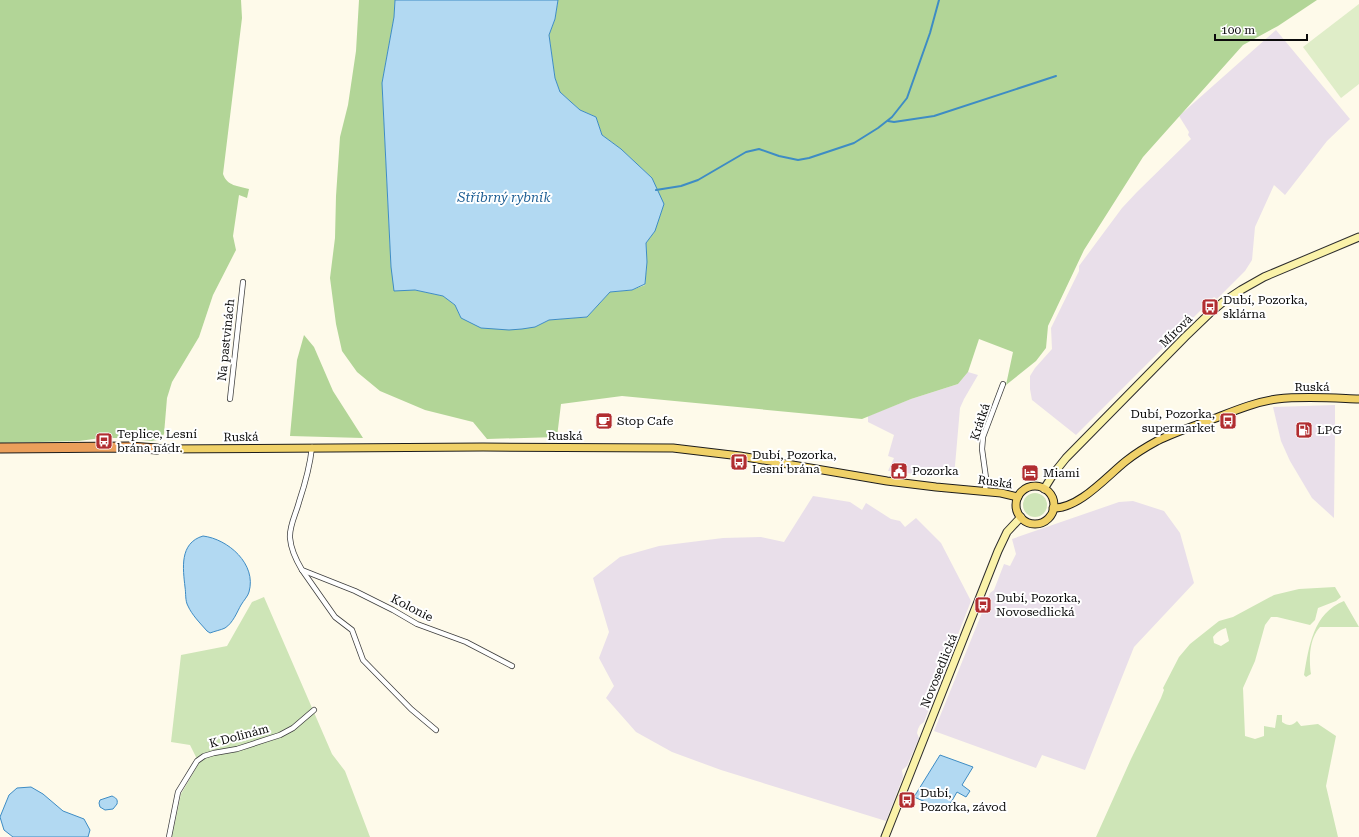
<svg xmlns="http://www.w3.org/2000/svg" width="1359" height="837" font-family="'Roboto Serif',serif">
  <rect width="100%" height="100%" fill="#fefaea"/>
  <g fill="#e9dfea">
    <polygon points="1276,30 1350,119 1327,141 1285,195 1274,185 1255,227 1252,260 1245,271 1217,299 1214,297 1076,435 1032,400 1030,389 1030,376 1035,368 1052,349 1051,328 1079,271 1079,266 1122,208 1137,192 1191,139 1188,135 1189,132 1179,116"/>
    <polygon points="968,372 978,375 964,399 960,408 954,477 942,475 943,472 929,470 927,476 893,471 888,471 894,458 888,456 894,435 868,422 868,416 911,399 958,384"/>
    <polygon points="1335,405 1335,433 1334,518 1312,498 1290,461 1281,441 1273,407"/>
    <polygon points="813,496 850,502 862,510 866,503 891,519 900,521 905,527 916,518 941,543 971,601 924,722 920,725 918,729 917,733 919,738 907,766 902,770 903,777 886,821 721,770 672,752 636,732 606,698 614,686 599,658 609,632 593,578 620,557 659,546 723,538 761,537 784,542"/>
    <polygon points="1133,501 1164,511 1180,533 1194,583 1134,647 1085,770 1042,755 1036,768 934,731 990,593 994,590 1004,564 1010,566 1016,554 1012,539 1119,502"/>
  </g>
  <g fill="#cee5b7" fill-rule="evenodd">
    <circle cx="1035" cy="505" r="12"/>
    <path d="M1335 587 1341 597 1336 601 1318 608 1315 620 1310 625 1277 617H1271L1265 625 1255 661 1243 688 1245 736 1255 739 1264 736V726L1275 728 1277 715H1282V722C1288 726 1292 726 1297 721L1301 726 1318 724 1336 736 1326 786 1338 837H1096L1131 759 1161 698 1164 690 1163 688 1179 657 1190 644 1219 621 1233 617 1274 595 1299 589ZM1226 628 1229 641 1221 646 1214 643 1213 637C1217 632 1220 630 1226 628Z"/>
    <polygon points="264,597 332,754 345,771 370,837 172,837 181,794 199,763 190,745 171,742 181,655 227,646 252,602"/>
    <path d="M1344 601 1359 627H1320C1309 639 1309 658 1311 674L1306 677 1304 675C1309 647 1313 613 1344 601Z"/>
  </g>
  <g fill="#b2d597">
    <path d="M0 0H241L242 18 223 174C227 186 238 186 249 189L247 198 239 195 233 236 236 250 213 295 199 337 172 382 167 398 164 434C161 439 158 440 152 441L120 438H101L79 441 0 443Z"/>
    <polygon points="359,0 395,0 394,17 382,83 391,267 415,290 443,296 455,305 461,318 535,327 549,320 587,317 610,292 632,290 645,285 647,262 646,243 655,231 652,178 621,149 602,135 596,117 580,110 571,102 560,92 555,78 549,35 555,19 558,0 1317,0 1278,26 1243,45 1143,157 1084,250 1048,326 1046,348 1036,361 1006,385 1013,352 979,339 968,372 958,384 911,399 862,419 622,396 561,404 557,437 487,439 473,422 425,410 380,391 357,372 342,351 336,324 330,278 335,238 336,196 340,137 348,105 356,51"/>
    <polygon points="304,335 314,347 333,391 363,438 290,436 297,360"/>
  </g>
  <polygon fill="#dfedc8" points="1359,4 1359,84 1341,98 1303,47"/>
  <g fill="#b2d9f2" stroke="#3e8cc4">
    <polygon points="395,0 558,0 555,19 549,35 555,78 560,92 571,102 580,110 596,117 602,135 621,149 652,178 664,204 655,231 646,243 647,262 645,284 632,290 610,292 587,317 549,320 535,327 522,329 509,330 481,328 461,318 455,305 443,296 415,290 394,291 391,267 382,83 394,17"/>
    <path d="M203 536C228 539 257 564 249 592 248 596 244 600 241 605 237 612 233 623 225 628 221 630 215 631 210 633L207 631C200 623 192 615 188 606 185 601 186 593 185 587 183 569 179 543 203 536Z"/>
    <polygon points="940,755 973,767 962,785 970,791 966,797 957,792 946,811 914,797"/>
    <polygon points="31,787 43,794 63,811 84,819 90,830 88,837 13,837 4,830 0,817 9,795 17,788"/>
    <path d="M112 796C116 798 118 799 117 804L113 809 105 810 100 807 99 803 100 800Z"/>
  </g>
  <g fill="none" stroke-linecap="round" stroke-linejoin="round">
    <g stroke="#3e8cc4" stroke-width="2">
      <polyline points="888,121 894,122 934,116 1056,76"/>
      <polyline points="656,190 681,186 698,180 746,152 759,149 779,156 798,160 809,158 854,143 878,128 892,117 907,98 930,33 939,0"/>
    </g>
    <g stroke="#3e3e3e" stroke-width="6">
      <g id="street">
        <polyline points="230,399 243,282"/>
        <path d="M312 447C310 466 305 484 299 502 296 514 289 526 290 538 291 550 296 560 302 570L355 591 393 610 417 624 466 642 512 666"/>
        <polyline points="985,491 986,478 982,449 983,437 1003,384"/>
        <polyline points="302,570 335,617 352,630 363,660 411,709 436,730"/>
        <polyline points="169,837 178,792 197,761 204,756 214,753 237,749 280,735 293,728 314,710"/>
      </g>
    </g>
    <g stroke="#2d2d2d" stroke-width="9">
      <g id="secondary">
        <polyline points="1044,489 1054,473 1066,458 1185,337 1211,312 1223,302 1241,290 1264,277 1359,237"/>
        <polyline points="885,837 998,551 1007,532 1021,517"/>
      </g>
    </g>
    <g stroke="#1c1c1c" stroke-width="9">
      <g id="primary">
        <polyline points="157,449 483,447 673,448 740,456 887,481 936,487 1001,493 1018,497"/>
        <circle cx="1035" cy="505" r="19"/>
        <path d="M1053 508C1079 509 1107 476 1126 461 1136 453 1146 447 1157 441 1175 432 1194 426 1213 419 1234 411 1255 402 1277 399 1304 396 1332 398 1359 399"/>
      </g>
    </g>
    <g stroke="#1c1c1c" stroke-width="11">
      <polyline id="highway" points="0,448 130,447 157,449"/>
    </g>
    <use href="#street" stroke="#fff" stroke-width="4.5"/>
    <use href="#secondary" stroke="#faf2a9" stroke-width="7"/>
    <use href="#primary" stroke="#f0d168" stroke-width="7"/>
    <use href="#highway" stroke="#eb9f5b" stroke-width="9"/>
  </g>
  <defs>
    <g id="bus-square" transform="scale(0.9)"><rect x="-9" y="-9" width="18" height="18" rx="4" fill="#b12d30" stroke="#fff"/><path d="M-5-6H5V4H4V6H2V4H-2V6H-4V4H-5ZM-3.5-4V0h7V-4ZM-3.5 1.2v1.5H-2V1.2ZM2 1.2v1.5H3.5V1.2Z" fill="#fff"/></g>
    <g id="cafe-square" transform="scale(0.9)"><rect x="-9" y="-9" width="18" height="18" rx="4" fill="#b12d30" stroke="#fff"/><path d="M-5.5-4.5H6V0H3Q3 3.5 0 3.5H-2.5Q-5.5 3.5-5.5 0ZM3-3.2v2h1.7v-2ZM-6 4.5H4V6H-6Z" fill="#fff"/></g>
    <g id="fuel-square" transform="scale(0.9)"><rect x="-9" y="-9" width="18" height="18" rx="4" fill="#b12d30" stroke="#fff"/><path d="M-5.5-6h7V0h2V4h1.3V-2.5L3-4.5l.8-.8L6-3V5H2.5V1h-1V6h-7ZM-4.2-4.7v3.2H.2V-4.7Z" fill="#fff"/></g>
    <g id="civic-square" transform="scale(0.9)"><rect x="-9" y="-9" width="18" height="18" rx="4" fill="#b12d30" stroke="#fff"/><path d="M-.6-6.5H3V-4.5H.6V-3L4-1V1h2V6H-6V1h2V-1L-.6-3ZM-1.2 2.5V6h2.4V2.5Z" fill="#fff"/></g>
    <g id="hotel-square" transform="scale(0.9)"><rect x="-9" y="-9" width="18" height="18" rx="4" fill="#b12d30" stroke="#fff"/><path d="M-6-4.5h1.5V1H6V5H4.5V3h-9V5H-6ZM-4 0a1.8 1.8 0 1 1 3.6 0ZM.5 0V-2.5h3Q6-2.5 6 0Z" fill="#fff"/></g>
  </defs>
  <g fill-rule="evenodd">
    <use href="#bus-square" x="1210" y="307"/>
    <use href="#cafe-square" x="604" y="421"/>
    <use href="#bus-square" x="1228" y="421"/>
    <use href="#fuel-square" x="1304" y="430"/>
    <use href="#bus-square" x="104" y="441"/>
    <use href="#bus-square" x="739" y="462"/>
    <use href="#civic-square" x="899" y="471"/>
    <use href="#hotel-square" x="1030" y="473"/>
    <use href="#bus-square" x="983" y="605"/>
    <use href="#bus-square" x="907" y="800"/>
  </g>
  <g text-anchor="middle" stroke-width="4" stroke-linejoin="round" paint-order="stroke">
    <g font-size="12" fill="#0b0b0b" stroke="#fff" text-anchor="start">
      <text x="1223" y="304">Dubí, Pozorka,<tspan x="1223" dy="14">sklárna</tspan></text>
      <text x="1215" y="418" text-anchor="end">Dubí, Pozorka,<tspan x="1215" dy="14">supermarket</tspan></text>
      <text x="617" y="425">Stop Cafe</text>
      <text x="1317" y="434">LPG</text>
      <text x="117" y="438">Teplice, Lesní<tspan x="117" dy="14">brána nádr.</tspan></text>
      <text x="752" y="459">Dubí, Pozorka,<tspan x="752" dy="14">Lesní brána</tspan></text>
      <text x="912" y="475">Pozorka</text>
      <text x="1043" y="477">Miami</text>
      <text x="996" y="602">Dubí, Pozorka,<tspan x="996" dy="14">Novosedlická</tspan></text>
      <text x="920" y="797">Dubí,<tspan x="920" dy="14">Pozorka, závod</tspan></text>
    </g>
    <g font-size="12" fill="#0b0b0b" stroke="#fff">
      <text transform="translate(1176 331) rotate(-45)" y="4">Mírová</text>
      <text transform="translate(226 340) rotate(-84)" y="4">Na pastvinách</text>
      <text x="1312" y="391">Ruská</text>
      <text transform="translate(980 422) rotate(-72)" y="4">Krátká</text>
      <text x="565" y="440">Ruská</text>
      <text transform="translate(241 437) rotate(-1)" y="4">Ruská</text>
      <text transform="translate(995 482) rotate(8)" y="4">Ruská</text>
      <text transform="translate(412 608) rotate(27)" y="4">Kolonie</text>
      <text transform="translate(939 671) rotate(-68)" y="4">Novosedlická</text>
      <text transform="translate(239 736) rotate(-15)" y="4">K Dolinám</text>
    </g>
    <g font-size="13" font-style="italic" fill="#1d5e94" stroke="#fff">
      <text x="504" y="202">Stříbrný rybník</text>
    </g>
  </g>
  <path d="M1215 34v6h92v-6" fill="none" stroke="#0b0b0b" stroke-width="2"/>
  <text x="1221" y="34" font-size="12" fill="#0b0b0b" stroke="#ffffff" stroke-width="3" paint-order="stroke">100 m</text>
</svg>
